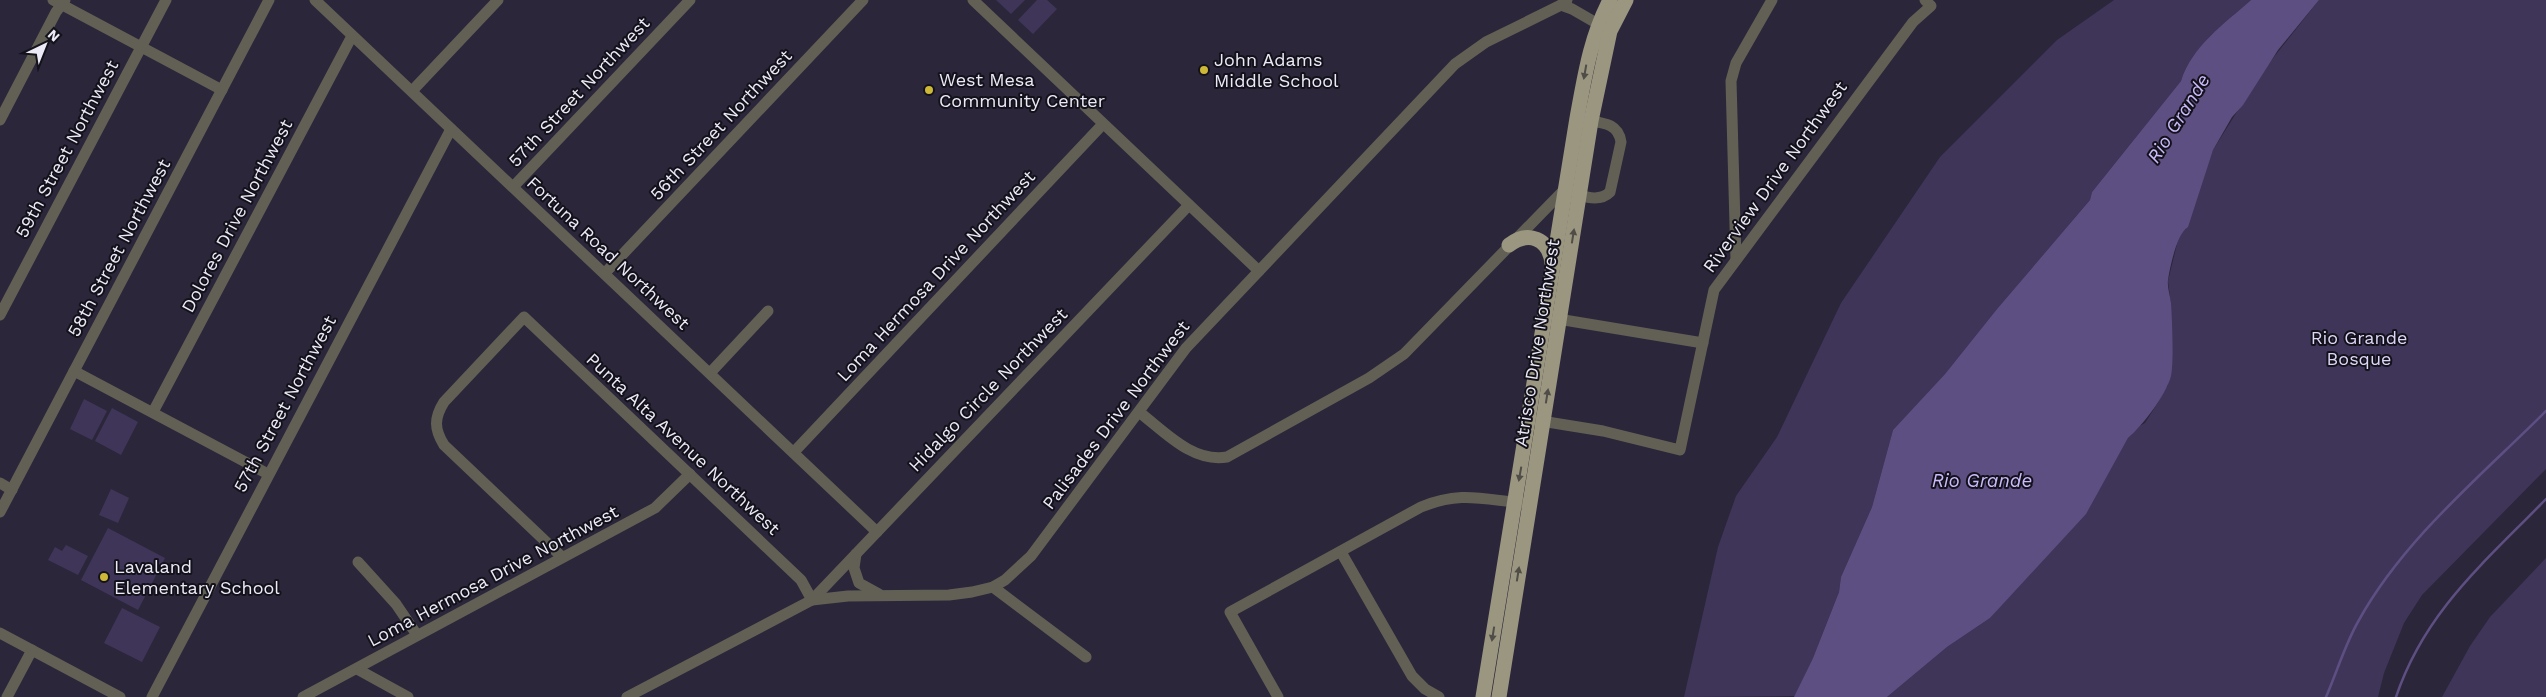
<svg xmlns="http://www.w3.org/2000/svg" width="2546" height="697" font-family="'Work Sans',sans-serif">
  <rect width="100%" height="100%" fill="#2b263a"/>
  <g fill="#3f3559">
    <polygon points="996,0 1025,0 1011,14"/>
    <polygon points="1037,0 1047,0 1057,9 1033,34 1018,20"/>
    <path d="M2114 0H2251C2224 24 2192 46 2181 81L2092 192 2090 200 1997 309 1945 374 1893 430 1872 507 1841 577 1839 592 1813 658 1795 696 1684 697 1718 547 1736 496 1777 437 1841 303 1940 157 2057 40Z"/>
    <polygon points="2319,0 2546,0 2546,469 2422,595 2404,623 2384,673 2378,697 1887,697 1947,647 1990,618 2098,491 2128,438 2136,428 2145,423 2157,404 2168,385 2171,305 2168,281 2177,244 2213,150 2262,72"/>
    <polygon points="84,399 107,411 92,440 70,429"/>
    <polygon points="112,408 138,422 121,455 95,441"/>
    <polygon points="111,489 129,498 118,523 99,515"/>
    <polygon points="108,528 165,558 138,610 81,580"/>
    <polygon points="66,545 88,556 78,575 48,560 55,547 62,551"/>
    <polygon points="2546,558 2546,697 2442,697 2470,646 2490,617"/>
    <polygon points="122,608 160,627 142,662 104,643"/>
  </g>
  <path fill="#5e4f83" d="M2251 0H2319L2278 50 2243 105 2232 117 2213 150 2188 227C2177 233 2170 267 2168 280 2167 287 2170 295 2171 303 2172 318 2174 362 2171 376 2166 395 2143 425 2128 438L2086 514 1990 618 1947 647 1887 697H1794L1813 658 1839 592 1841 577 1872 507 1893 430 1945 374 1997 309 2090 200 2092 192 2181 81C2192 46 2224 24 2251 0Z"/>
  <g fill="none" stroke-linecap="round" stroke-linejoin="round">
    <g stroke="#5e4f83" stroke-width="2.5">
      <path d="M2326 697C2337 672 2345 644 2359 620 2404 539 2481 476 2546 411"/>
      <path d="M2396 697C2425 611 2485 562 2546 499"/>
    </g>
    <g stroke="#626055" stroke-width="11">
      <polyline points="53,0 222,90"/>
      <polyline points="315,0 877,532"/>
      <polyline points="973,0 1259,271"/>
      <polyline points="1561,5 1572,9 1605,28"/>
      <polyline points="412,91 498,0"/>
      <polyline points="0,120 56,12 65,0"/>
      <polyline points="513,187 690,0"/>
      <polyline points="1736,260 1731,81 1736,63 1772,0"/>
      <polyline points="605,273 863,0"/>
      <polyline points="0,315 166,0"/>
      <polyline points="1552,318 1703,343"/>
      <polyline points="74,371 268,474"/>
      <polyline points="710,373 768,311"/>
      <polyline points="153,412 352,36"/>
      <path d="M1139 412C1164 431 1192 463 1227 457L1369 378 1404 354 1565 189C1578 195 1598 204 1610 192L1621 142C1618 122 1601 123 1584 120"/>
      <polyline points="1535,420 1603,431 1680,450 1714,290 1913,22 1931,6 1925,0"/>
      <polyline points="794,452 1103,124"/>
      <polyline points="0,483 12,490"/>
      <polyline points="0,512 269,0"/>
      <polyline points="1341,552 1412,676 1425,689 1439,697"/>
      <polyline points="856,554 854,568 859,583 879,594"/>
      <path d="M562 557 444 445C434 429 434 418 444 402L524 317 801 580 812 600"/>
      <polyline points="358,562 396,604 417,635"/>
      <polyline points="993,587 1086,657"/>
      <polyline points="812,600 1189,205"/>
      <polyline points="0,633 120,697"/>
      <polyline points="357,669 408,697"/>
      <polyline points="7,697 32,650"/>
      <polyline points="152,697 451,129"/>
      <polyline points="303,697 655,508 690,474"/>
      <polyline points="627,697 812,600 848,596 949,595 972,592 993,587 1005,580 1031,556 1186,348 1455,64 1486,42 1561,5 1567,0"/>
      <path d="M1278 697 1230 612 1421 507C1460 491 1481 499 1522 503"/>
    </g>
    <g stroke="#9a9680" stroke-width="15">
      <path d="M1509 245C1529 230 1549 239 1552 263"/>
      <path d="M1483 697 1577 118C1585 75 1590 39 1610 0"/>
      <polyline points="1499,697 1591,121 1610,31 1626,0"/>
    </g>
  </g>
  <defs><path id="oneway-solid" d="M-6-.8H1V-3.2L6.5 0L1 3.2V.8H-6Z" transform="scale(1.25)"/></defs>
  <g fill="#504d48">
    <use href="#oneway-solid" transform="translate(1585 72) rotate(100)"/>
    <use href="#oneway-solid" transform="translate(1573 236) rotate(-81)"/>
    <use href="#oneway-solid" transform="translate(1547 396) rotate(-81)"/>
    <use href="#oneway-solid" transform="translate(1520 474) rotate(100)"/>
    <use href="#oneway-solid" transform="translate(1518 574) rotate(-81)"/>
    <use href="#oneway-solid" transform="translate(1493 634) rotate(99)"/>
  </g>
  <g fill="#ceb837" stroke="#13111a" stroke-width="2">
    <circle cx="1204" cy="70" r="5"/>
    <circle cx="929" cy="90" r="5"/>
    <circle cx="104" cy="577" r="5"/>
  </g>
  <g text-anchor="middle" stroke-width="4" stroke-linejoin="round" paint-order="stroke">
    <g font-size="18" fill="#edeaf7" stroke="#13111a" text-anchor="start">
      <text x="1214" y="66">John Adams<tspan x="1214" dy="21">Middle School</tspan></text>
      <text x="939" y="86">West Mesa<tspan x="939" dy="21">Community Center</tspan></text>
      <text x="114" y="573">Lavaland<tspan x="114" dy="21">Elementary School</tspan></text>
    </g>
    <g font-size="18" fill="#edeaf7" stroke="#13111a">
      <text transform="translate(579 92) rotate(-47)" y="6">57th Street Northwest</text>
      <text transform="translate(721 125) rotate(-47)" y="6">56th Street Northwest</text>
      <text transform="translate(67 149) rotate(-62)" y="6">59th Street Northwest</text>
      <text transform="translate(1775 177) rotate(-54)" y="6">Riverview Drive Northwest</text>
      <text transform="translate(237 216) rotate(-62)" y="6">Dolores Drive Northwest</text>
      <text transform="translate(119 248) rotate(-62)" y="6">58th Street Northwest</text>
      <text transform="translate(608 253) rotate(43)" y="6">Fortuna Road Northwest</text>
      <text transform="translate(936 276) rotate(-47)" y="6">Loma Hermosa Drive Northwest</text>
      <text transform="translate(1537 343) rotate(-81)" y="6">Atrisco Drive Northwest</text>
      <text transform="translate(988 390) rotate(-46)" y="6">Hidalgo Circle Northwest</text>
      <text transform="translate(285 404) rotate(-62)" y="6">57th Street Northwest</text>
      <text transform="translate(1116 415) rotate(-53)" y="6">Palisades Drive Northwest</text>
      <text transform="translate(683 444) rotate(43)" y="6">Punta Alta Avenue Northwest</text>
      <text transform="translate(493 576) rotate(-28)" y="6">Loma Hermosa Drive Northwest</text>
    </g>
    <g font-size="18" fill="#ded6f7" stroke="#13111a">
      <text x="2359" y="344">Rio Grande<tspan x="2359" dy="21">Bosque</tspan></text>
    </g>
    <g font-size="19" font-style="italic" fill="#ccbbfc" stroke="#13111a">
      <text transform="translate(2178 118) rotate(-58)" y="7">Rio Grande</text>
      <text x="1982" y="487">Rio Grande</text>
    </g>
  </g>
  <g transform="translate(45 45) rotate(43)" stroke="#13111a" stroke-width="4" paint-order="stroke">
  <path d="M0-4L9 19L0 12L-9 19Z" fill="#edeaf7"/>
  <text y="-8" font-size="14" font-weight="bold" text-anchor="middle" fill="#edeaf7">N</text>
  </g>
</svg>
